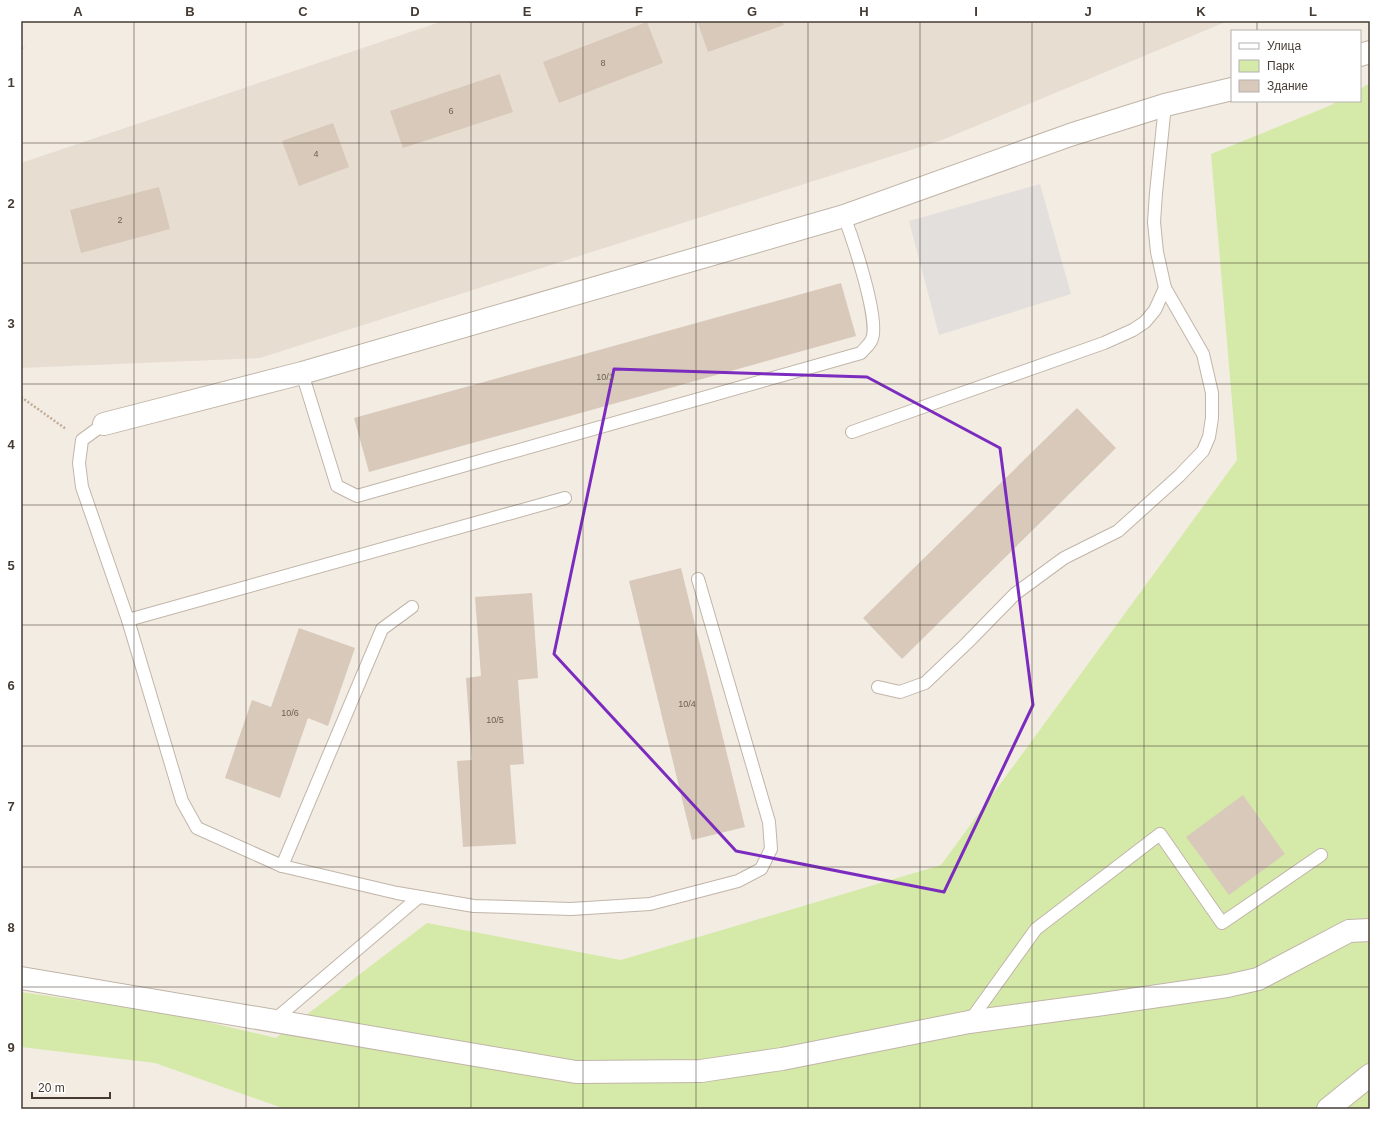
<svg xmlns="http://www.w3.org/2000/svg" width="1391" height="1130" font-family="Arial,sans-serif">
  <rect width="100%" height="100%" fill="#f3ece3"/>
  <polygon fill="#e7ddd1" points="443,21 1228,21 942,140 260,358 21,368 21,163"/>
  <polygon fill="#d5eaa9" points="1370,83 1370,1109 285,1109 155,1063 21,1047 21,992 173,1014 276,1038 427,923 621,960 941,865 1237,460 1211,154 1329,106 1338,101 1360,101 1360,89"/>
  <polygon fill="#e3dfdc" points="1040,184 1071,294 939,335 909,221"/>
  <g fill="#d8c9bb">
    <polygon points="697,21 782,21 784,25 708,52"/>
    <polygon points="647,22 663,63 559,103 543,62"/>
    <polygon points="500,74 513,112 403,148 390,111"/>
    <polygon points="333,123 349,167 299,186 282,141"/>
    <polygon points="159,187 170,229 81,253 70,210"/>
    <polygon points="841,283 856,336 369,472 354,418"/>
    <polygon points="1077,408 1116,448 902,659 863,618"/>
    <polygon points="681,568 745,827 692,840 629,581"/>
    <polygon points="532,593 538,678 518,680 524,764 510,765 516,844 463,847 457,761 472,760 466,678 481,676 475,597"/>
    <polygon points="299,628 355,648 328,726 308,718 280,798 225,778 252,700 271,707"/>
    <polygon points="1243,795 1285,854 1229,895 1186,837"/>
  </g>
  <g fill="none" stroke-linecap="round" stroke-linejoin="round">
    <g stroke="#c1b5a8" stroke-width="14">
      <g id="lane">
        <path d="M302 373 337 486 357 496 861 353C864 349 869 345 871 341 882 324 852 237 844 216"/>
        <polyline points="104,424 82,440 79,463 82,487 128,620 565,498"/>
        <polyline points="852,432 1104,343 1133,330 1145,322 1155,310 1165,288 1157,252 1154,222 1156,193 1165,105"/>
        <polyline points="128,620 182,801 197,828 282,866 382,629 412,607"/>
        <polyline points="878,687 900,692 925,683 967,643 1015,594 1064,558 1118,531 1179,476 1203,451 1209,437 1212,418 1212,393 1203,354 1165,288"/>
        <polyline points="282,866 397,893 474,906 571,909 650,904 738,881 761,869 771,849 769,822 698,579"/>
        <polyline points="273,1021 419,897"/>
        <polyline points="969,1022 1036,929 1160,834 1222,923 1321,855"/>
      </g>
    </g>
    <g stroke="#c1b5a8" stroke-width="24">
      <g id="street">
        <polyline points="1360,55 1370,52"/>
        <polyline points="104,424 302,373 844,216 1070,135 1165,105 1232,89"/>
        <polyline points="21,978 576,1072 701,1071 782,1059 969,1022 1096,1005 1227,986 1258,979 1349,931 1370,930"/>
        <polyline points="1328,1109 1370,1075"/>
      </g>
    </g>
    <g stroke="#c1ac96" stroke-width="2.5" stroke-dasharray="2 2" stroke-linecap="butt">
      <polyline points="21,48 25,47"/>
      <polyline points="21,397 66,429"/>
    </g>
    <use href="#lane" stroke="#fff" stroke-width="12"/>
    <use href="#street" stroke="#fff" stroke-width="22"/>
  </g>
  <path fill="none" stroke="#7b2cbf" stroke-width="3" stroke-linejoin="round" d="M614 369 867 377 1000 448 1033 705 944 892 736 851 554 654Z"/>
  <path fill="none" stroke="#453b33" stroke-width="1" stroke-opacity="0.55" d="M134 21V1109M246 21V1109M359 21V1109M471 21V1109M583 21V1109M696 21V1109M808 21V1109M920 21V1109M1032 21V1109M1144 21V1109M1257 21V31M1257 101V1109M21 143H1370M21 263H1370M21 384H1370M21 505H1370M21 625H1370M21 746H1370M21 867H1370M21 987H1370"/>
  <g text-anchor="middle" stroke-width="3" stroke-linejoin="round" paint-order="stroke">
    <g font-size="9" fill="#6a5e55">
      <text x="603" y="66">8</text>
      <text x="451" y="114">6</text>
      <text x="316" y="157">4</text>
      <text x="120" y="223">2</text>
      <text x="605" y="380">10/1</text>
      <text x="687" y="707">10/4</text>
      <text x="290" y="716">10/6</text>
      <text x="495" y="723">10/5</text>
    </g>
  </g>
  <rect width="1391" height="1130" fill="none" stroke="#ffffff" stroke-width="44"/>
  <rect x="1231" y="30" width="130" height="72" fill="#ffffff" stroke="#b5b1ad"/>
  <rect x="1239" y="43" width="20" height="6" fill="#ffffff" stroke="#b5b1ad"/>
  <text x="1267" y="50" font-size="12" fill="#453b33">Улица</text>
  <rect x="1239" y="60" width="20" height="12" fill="#d5eaa9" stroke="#b5b1ad"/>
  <text x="1267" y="70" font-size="12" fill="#453b33">Парк</text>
  <rect x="1239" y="80" width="20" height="12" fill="#d8c9bb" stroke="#b5b1ad"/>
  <text x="1267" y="90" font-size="12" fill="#453b33">Здание</text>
  <path d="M32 1092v6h78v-6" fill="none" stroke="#453b33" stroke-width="2"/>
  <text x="38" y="1092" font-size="12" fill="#453b33" stroke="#ffffff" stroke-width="3" paint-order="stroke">20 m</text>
  <rect x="22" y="22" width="1347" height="1086" fill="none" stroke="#453b33" stroke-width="1.5"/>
  <g font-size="13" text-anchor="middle" font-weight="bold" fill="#453b33">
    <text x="78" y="16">A</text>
    <text x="190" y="16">B</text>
    <text x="303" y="16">C</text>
    <text x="415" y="16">D</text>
    <text x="527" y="16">E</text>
    <text x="639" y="16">F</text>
    <text x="752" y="16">G</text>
    <text x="864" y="16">H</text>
    <text x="976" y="16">I</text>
    <text x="1088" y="16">J</text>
    <text x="1201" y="16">K</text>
    <text x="1313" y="16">L</text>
    <text x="11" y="87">1</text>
    <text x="11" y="208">2</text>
    <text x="11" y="328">3</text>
    <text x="11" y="449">4</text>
    <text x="11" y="570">5</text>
    <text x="11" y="690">6</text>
    <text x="11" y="811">7</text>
    <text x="11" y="932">8</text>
    <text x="11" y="1052">9</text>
  </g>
</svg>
